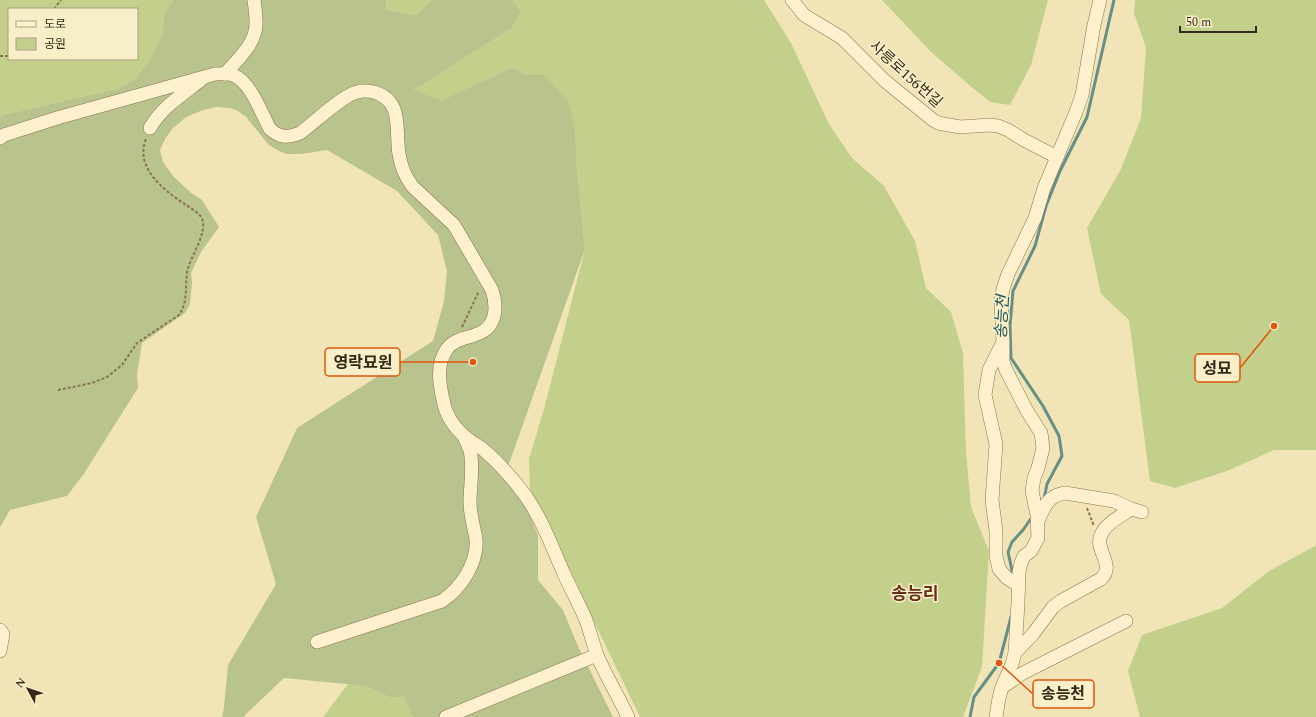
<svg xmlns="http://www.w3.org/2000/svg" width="1316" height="717" font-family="Spectral,'Noto Sans KR',serif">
  <rect width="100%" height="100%" fill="#f1e5b8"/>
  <g fill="#c3d08c" fill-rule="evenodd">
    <path d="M0 0H173L164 14 162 34 152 57 135 79 119 89 2 115 0 117ZM9 9H137V59H9Z"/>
    <polygon points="386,0 431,0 416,15 387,10"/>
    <polygon points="513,0 764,0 791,43 829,124 852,158 884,186 915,241 926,288 951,312 963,353 966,452 971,507 989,551 982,667 963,717 640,717 530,489 529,459 544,409 585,249 577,168 575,129 544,75 525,75 513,67 441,102 414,90 512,28 521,12"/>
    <polygon points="882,0 1048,0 1031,65 1010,105 990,102 968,84 931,52"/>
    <polygon points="1135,0 1316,0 1316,450 1274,450 1227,471 1175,488 1150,481 1129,320 1101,294 1087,228 1121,169 1141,118 1146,48 1134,13"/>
    <polygon points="1316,544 1316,717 1140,717 1128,671 1142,635 1222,608 1269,571 1315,546"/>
    <polygon points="348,684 366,686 389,697 404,697 413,717 323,717"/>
  </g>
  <polygon fill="#b9c38d" points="173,0 386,0 387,10 416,15 431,0 513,0 521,12 512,28 414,90 441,101 513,67 525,75 544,75 568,101 575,129 577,168 585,249 504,478 528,511 538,535 538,580 563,610 577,644 613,717 413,717 404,697 389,697 366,686 284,678 246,714 244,717 222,717 224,707 228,665 276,584 256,517 297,428 433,341 444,301 447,271 438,235 397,191 327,150 301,154 286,154 275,149 268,144 246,117 238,111 230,108 216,107 203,110 186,117 172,129 165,139 160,150 163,162 173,176 191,193 202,200 219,227 201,252 191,273 192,282 190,304 185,313 142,343 137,374 138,388 83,475 67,496 10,510 0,527 0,117 2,115 118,89 135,79 152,57 162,34 164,14"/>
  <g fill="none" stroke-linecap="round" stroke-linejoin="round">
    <g stroke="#658f87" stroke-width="3">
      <polyline points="1044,499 1047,484 1062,456 1059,436 1043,406 1011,358 1010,325 1013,291 1035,246 1046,206 1060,171 1087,117 1114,0"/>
      <polyline points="1013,575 1008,552 1012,542 1023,530 1032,517"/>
      <polyline points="970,717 974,697 999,663 1011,617"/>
    </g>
    <g stroke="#897352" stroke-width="14">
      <g id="minor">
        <polyline points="792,0 804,15 842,38 885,81 933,120 938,123 960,127 990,125 998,126 1008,130 1024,140 1057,157"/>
        <path d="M225 74C238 59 257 43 256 22 256 15 255 7 254 0"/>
        <path d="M150 128C162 107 182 95 201 80"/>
        <path d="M0 138 4 135 57 118 215 74C221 74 227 73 233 75 251 82 261 113 270 129 280 138 287 138 300 133 315 122 332 105 348 96 356 91 365 90 374 92 404 101 395 130 399 154 401 167 405 177 413 187L454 225 492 290C495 299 496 307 494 316 487 342 459 332 447 349 435 365 440 387 444 404 448 421 459 433 472 442 476 445 481 447 485 451 500 464 513 479 525 495 542 519 552 547 564 574 571 589 579 604 586 620 590 632 593 643 597 655 606 676 618 696 628 717"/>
        <path d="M1038 521C1045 506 1047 496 1065 493L1114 501 1131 509 1142 512"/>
        <polyline points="1018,585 1007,578 999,569 996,556 996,531 992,500 996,444 985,395 989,370 1003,342 1001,301 1003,289 1008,274 1035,218 1044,188 1076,112 1082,95 1094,25 1100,0"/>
        <polyline points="0,630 3,634 0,651"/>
        <path d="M317 642 442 601C461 588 478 563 476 539 474 527 470 515 470 502 470 486 474 467 470 450 468 445 466 441 464 436"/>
        <path d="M1015 653 1033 634 1053 607 1061 601 1101 579C1116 565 1094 550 1101 535 1106 523 1121 516 1131 509"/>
        <polyline points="1004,686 1023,673 1126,621"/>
        <polyline points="446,717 597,655"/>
        <polyline points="996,717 999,698 1002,687 1012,664 1015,653 1018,603 1019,572 1021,563 1024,556 1031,551 1038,538 1037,515 1032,491 1034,478 1038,468 1043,448 1041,433 1027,411 1006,370 1003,362 1003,345"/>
      </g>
    </g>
    <g stroke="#897352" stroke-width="2" stroke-dasharray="3 2" stroke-linecap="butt">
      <polyline points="54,9 61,0"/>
      <polyline points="0,56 9,56"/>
      <polyline points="462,327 479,291"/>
      <path d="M58 390 92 383 107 377 122 365 137 343 179 315C189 301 184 285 188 268 192 255 205 236 203 222 202 214 193 210 186 205 165 191 134 168 146 139"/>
      <polyline points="1087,508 1094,526"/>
    </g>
    <use href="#minor" stroke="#fcf1cc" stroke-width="13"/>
  </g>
  <g text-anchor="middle" stroke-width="3" stroke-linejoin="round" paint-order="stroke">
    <g font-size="15" fill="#362919" stroke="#f8eec8">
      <text transform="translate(906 74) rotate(42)" y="5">사릉로156번길</text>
    </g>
    <g font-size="16" font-style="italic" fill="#265757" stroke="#f8eec8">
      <text transform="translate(1001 317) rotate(-87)" y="6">송능천</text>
    </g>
    <g font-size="17" font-weight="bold" fill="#662c14" stroke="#f8eec8">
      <text x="915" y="599">송능리</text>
    </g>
  </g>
  <path fill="none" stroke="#df570d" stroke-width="1.5" d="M473 362L400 362M1274 326L1240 368M999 663L1033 694"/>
  <g fill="#df570d" stroke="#f8eec8" stroke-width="1.5">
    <circle cx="473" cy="362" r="4"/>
    <circle cx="1274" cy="326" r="4"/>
    <circle cx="999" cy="663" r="4"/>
  </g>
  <g fill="#f8eec8" stroke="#df570d" stroke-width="1.5">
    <rect x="325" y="348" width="75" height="28" rx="4"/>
    <rect x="1195" y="354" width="45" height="28" rx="4"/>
    <rect x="1033" y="680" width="61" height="28" rx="4"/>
  </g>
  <g font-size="16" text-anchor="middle" font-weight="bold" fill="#362919">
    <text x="363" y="368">영락묘원</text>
    <text x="1217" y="374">성묘</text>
    <text x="1063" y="699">송능천</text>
  </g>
  <rect x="8" y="8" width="130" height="52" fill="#f8eec8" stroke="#aa9f82"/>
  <rect x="16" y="21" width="20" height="6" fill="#fcf1cc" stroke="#aa9f82"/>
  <text x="44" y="28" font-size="12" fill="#362919">도로</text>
  <rect x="16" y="38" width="20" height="12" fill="#c3d08c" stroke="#aa9f82"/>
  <text x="44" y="48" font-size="12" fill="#362919">공원</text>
  <g transform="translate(28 689) rotate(310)" stroke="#f8eec8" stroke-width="3" paint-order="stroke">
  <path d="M0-3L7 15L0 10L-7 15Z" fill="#362919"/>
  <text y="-6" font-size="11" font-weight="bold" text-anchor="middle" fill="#362919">N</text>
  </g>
  <path d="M1180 26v6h76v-6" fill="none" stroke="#362919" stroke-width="2"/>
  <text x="1186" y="26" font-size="12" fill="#362919" stroke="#f8eec8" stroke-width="3" paint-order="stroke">50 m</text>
</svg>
